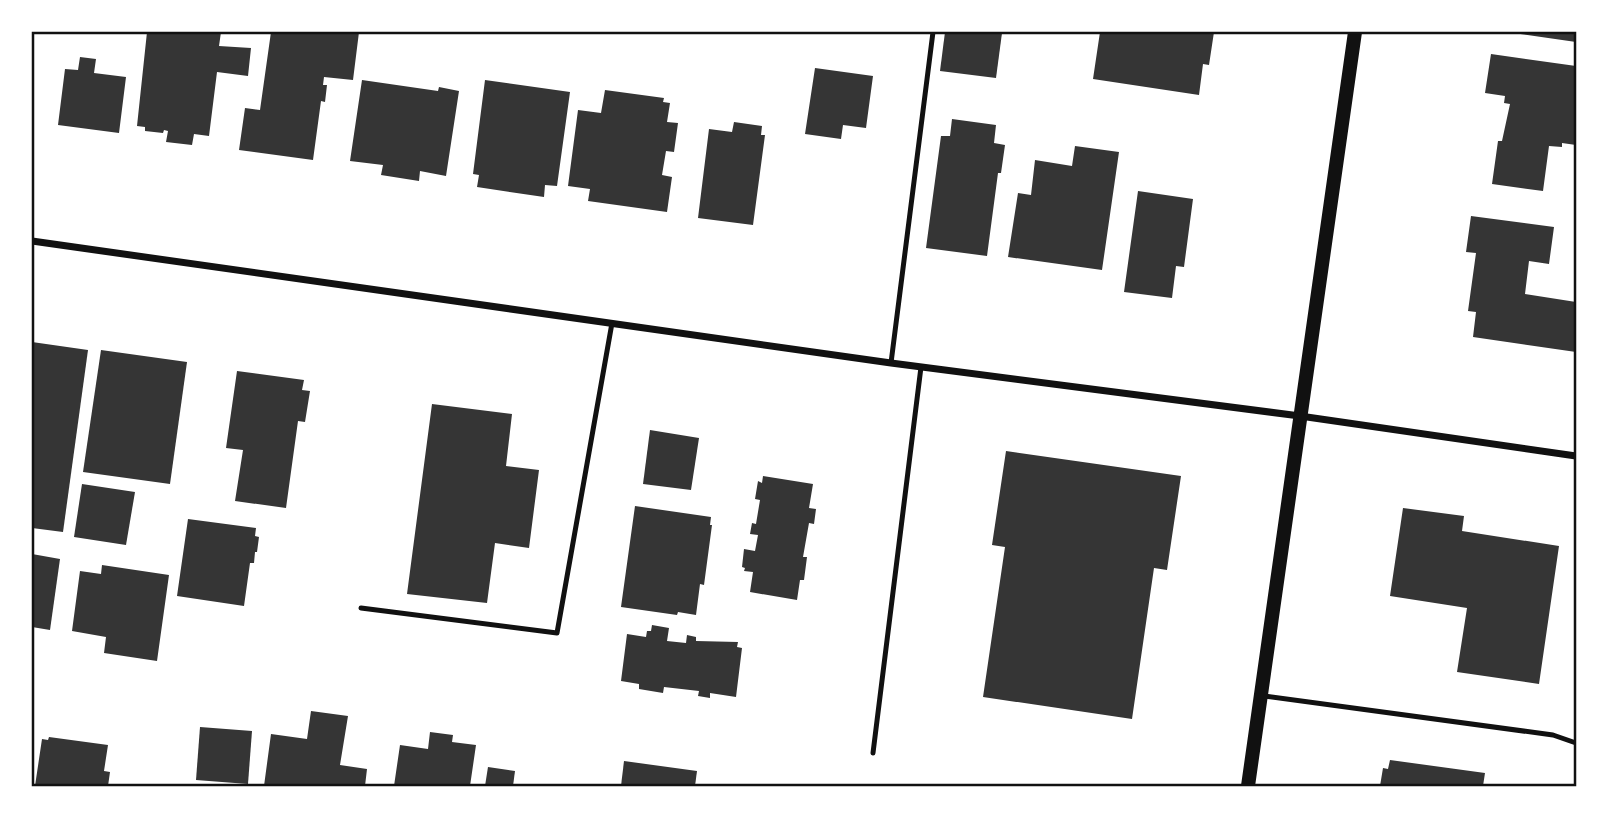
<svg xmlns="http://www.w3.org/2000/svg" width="1608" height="818" font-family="'Roboto Condensed',sans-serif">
  <rect width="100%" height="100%" fill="#fff"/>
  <g fill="#353535">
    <polygon points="147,32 221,32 219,46 251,48 248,76 217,72 209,136 194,134 192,145 166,142 168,131 164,130 163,133 145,131 145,127 137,126"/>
    <polygon points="271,32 359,32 353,80 324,77 323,85 327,85 325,102 321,101 313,160 239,150 245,108 260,110"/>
    <polygon points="945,32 1002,33 996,78 940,71"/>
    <polygon points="1100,32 1214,32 1209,65 1203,64 1199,95 1093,79"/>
    <polygon points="1513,32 1576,32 1576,42 1513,33"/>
    <polygon points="1491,54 1576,66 1576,145 1562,143 1562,147 1549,146 1543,191 1492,184 1498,141 1502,141 1510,104 1504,103 1505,96 1485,93"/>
    <polygon points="80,57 96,59 94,73 126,77 119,133 58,125 65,69 78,70"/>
    <polygon points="815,68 873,76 866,128 843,125 841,139 805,134"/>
    <polygon points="362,80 438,91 439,87 459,91 446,176 420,171 419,181 381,175 383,165 350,161"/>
    <polygon points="485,80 570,92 557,186 545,185 544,197 477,187 479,175 473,174"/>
    <polygon points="605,90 664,98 663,102 670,103 667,122 678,123 674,152 666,151 662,175 672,177 667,212 588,201 590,189 568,186 578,110 601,113"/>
    <polygon points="952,119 996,125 994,143 1005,145 1001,173 998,173 987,256 926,248 941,136 950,136"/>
    <polygon points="734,122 762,126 761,135 765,135 753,225 698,218 709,129 732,132"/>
    <polygon points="1075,146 1119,152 1102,270 1008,257 1018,193 1031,195 1035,160 1072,166"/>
    <polygon points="1138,191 1193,199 1184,267 1176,266 1172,298 1124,292"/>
    <polygon points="1471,216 1554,227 1549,264 1529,261 1525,294 1576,302 1576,352 1473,337 1476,312 1468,311 1476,253 1466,252"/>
    <polygon points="32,342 88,350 63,532 32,528"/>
    <polygon points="101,350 187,362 170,484 83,472"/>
    <polygon points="237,371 304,380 302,390 310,391 305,422 298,421 286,508 235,501 243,450 226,448"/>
    <polygon points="432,404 512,414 506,466 539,470 529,548 495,543 487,603 407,594"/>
    <polygon points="650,430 699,438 691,490 643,484"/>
    <polygon points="1006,451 1181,476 1167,570 1154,568 1132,719 983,697 1005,547 992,545"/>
    <polygon points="763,476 813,484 809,508 816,509 814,524 809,523 803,557 807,557 804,580 800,580 797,600 750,592 753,572 744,571 745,568 742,567 744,549 755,551 758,535 750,534 752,523 756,524 760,500 755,499 758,481 762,483"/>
    <polygon points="82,484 135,492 126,545 74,537"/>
    <polygon points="635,506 711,517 710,525 712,525 704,585 700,584 696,615 678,612 677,615 621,607"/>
    <polygon points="1403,508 1464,516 1462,531 1559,546 1539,684 1457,672 1467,608 1390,596"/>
    <polygon points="188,519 256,528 255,536 259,537 257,552 255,552 254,563 250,563 244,606 177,596"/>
    <polygon points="32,554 60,559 50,630 32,627"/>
    <polygon points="102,565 169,575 157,661 104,653 106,637 72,631 80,571 101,574"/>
    <polygon points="652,625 669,628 667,641 686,643 687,635 696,637 696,641 738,642 737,647 742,648 736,697 710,693 710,698 698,696 699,691 664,687 663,693 639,689 639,684 621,681 627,634 646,637 647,631 651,631"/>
    <polygon points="311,711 348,716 340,765 367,769 365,786 264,786 271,734 307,739"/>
    <polygon points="200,727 252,731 248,784 196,780"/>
    <polygon points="430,732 453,735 452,742 476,745 470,786 394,786 400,745 428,749"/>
    <polygon points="49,737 108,745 104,771 110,772 108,786 35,786 42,739 48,740"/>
    <polygon points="1390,760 1485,773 1483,786 1380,786 1383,768 1388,769"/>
    <polygon points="624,761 697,771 695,786 621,786"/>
    <polygon points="488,767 515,771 513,786 485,786"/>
  </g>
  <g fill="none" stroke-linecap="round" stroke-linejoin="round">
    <g stroke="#111" stroke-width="5">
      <polyline points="891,363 933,32"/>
      <polyline points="361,608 557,633 612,323"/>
      <polyline points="1264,696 1553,735 1576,743"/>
      <polyline points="873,753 921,367"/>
    </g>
    <polyline stroke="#111" stroke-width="7" points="32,241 891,363 1300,416 1576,456"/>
    <polyline stroke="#111" stroke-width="14" points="1248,786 1355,32"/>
  </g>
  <rect width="1608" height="818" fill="none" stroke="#ffffff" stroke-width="66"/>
  <rect x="33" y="33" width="1542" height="752" fill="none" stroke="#111" stroke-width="2.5"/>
</svg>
